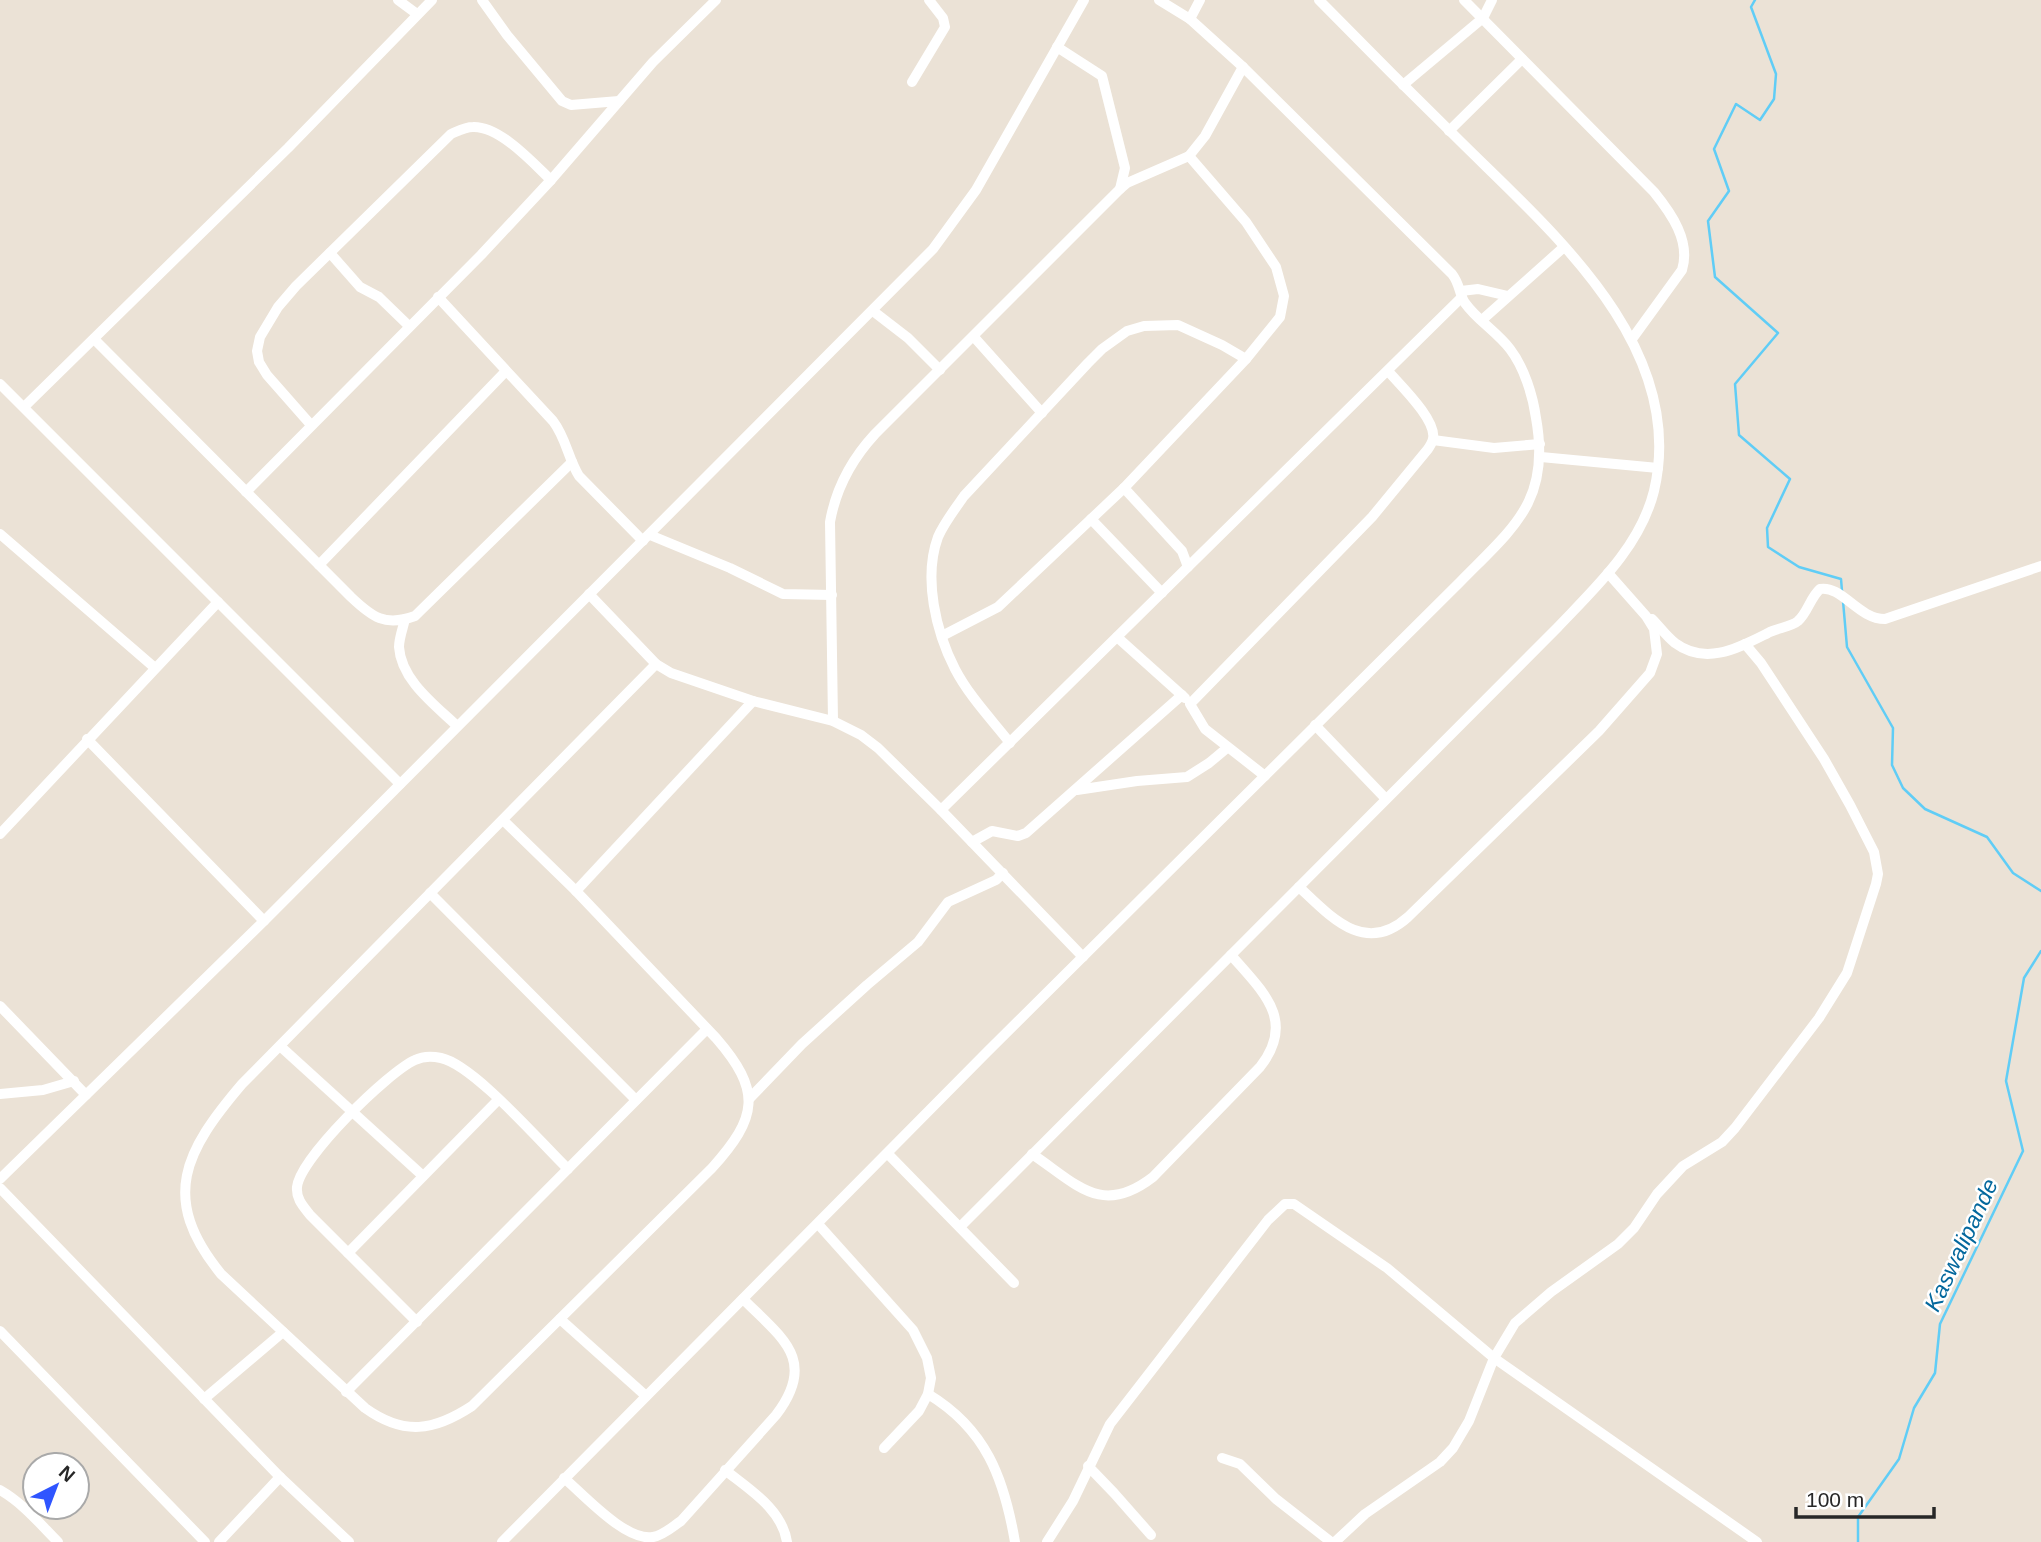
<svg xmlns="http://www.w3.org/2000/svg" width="2041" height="1542" font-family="Arial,sans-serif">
  <rect width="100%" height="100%" fill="#ebe2d6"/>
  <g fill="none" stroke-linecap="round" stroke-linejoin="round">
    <g stroke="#60cdf6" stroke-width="2.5">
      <polyline points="1755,0 1751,7 1776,74 1774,99 1760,120 1736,104 1714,149 1729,191 1708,221 1715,277 1778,333 1735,384 1739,435 1790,479 1767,528 1768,547 1799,567 1841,579 1842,591"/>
      <polyline points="1843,601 1847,647 1893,728 1892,765 1903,788 1925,809 1987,837 2013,873 2041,891"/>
      <polyline points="1858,1542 1858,1517 1899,1459 1914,1408 1935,1373 1940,1324 2023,1151 2006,1081 2024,978 2041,951"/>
    </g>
    <g stroke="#fff" stroke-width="10">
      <polyline points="398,0 417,14"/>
      <polyline points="482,0 507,35 562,101 571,105 619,101"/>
      <path d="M1464 0 1654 192C1671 213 1691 241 1682 270L1632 339"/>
      <polyline points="1190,19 1200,0"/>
      <polyline points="1057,47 1102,76 1125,168 1120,189"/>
      <polyline points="912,82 945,27 943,18 929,0"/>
      <polyline points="1403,85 1483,18 1492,0"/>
      <polyline points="1449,131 1522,59"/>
      <polyline points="330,253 360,287 379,297 409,326"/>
      <polyline points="1461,291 1478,289 1508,296"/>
      <path d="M438 297 553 421C566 438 568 458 579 476L643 541"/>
      <polyline points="873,311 908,338 940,370"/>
      <polyline points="1482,320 1564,247"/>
      <polyline points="974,337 1042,413"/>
      <path d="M94 339 351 597C372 617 385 627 415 616L572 462"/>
      <polyline points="0,384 400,784"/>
      <polyline points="24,407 288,148 432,0"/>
      <path d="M311 425 267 375 259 362 257 351 260 337 278 307 296 286 451 134C458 131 465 127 473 127 500 126 533 163 551 180"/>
      <polyline points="1433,440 1494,448 1540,444"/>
      <polyline points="1541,457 1658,468"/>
      <polyline points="1124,488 1182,551 1188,567"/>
      <polyline points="246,492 481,255 551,180 653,62 716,0"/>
      <polyline points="1091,519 1162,593"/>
      <polyline points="0,534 155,668"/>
      <polyline points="650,535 730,568 783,594 832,595"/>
      <polyline points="319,565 506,371"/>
      <polyline points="589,594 656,664 671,673 753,701 833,721 861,735 878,748 941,810 1083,957"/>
      <path d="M405 619C403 628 399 638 399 647 401 680 435 705 457 726"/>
      <path d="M1652 619C1660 627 1666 636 1675 643 1706 666 1738 648 1768 633 1777 628 1791 627 1798 621 1808 612 1810 598 1820 589 1842 585 1858 619 1885 619L2041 566"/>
      <polyline points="942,636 998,607 1124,488 1246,359 1280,317 1284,296 1276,267 1246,222 1189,156"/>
      <polyline points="1117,637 1185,698"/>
      <path d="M833 721 830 522C836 488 851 460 875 434L1120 189 1127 183 1189 156 1205 136 1243 67"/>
      <polyline points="1315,725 1386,799"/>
      <polyline points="87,739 264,921"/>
      <path d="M1010 743C992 720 969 696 955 669 936 632 923 578 938 537 944 523 955 509 964 496L1088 363 1102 349 1127 331 1144 326 1178 325 1222 345 1246 359"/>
      <path d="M1265 776 1205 729 1190 704 1372 517 1428 449C1430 446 1432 443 1433 439 1437 420 1400 385 1388 371"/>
      <polyline points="1077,790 1137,781 1187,777 1209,763 1227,748"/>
      <polyline points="941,810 1462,297"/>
      <path d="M503 820 576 891 716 1038C762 1091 758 1117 712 1168L472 1406C434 1431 404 1436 365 1408L221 1274C159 1198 185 1151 242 1084L656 664"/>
      <polyline points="0,834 218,602"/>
      <polyline points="972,842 992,831 1018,836 1026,833 1182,695"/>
      <path d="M1299 887C1331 917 1365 956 1408 917L1599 731 1650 673 1657 654 1654 629 1646 616 1608 573"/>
      <polyline points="576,891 753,701"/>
      <polyline points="430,893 636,1100"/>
      <polyline points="0,1006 86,1095"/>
      <polyline points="280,1046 423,1176"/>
      <polyline points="0,1094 43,1090 74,1081"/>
      <polyline points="749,1099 802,1044 867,985 918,942 948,902 996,880 1003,873"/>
      <polyline points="888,1154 1014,1283"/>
      <path d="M1032 1154C1077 1184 1101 1217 1153 1177L1260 1067C1297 1020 1262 991 1231 955"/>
      <polyline points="0,1179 264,921 933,249 976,190 1084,0"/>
      <polyline points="0,1188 280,1477 349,1542"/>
      <polyline points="818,1224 913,1330 927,1358 931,1378 928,1394 919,1411 884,1448"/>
      <path d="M960 1227 1557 628C1595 588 1640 547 1654 491 1688 347 1552 232 1461 142 1413 95 1366 48 1319 0"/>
      <polyline points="348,1253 498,1100"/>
      <polyline points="560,1319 646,1396"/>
      <path d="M417 1322 310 1215C303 1206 296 1199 297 1187 300 1158 388 1072 415 1060 423 1056 432 1056 441 1058 474 1065 541 1143 568 1169"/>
      <polyline points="0,1331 205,1542"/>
      <polyline points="346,1392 707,1029"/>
      <path d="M928 1394C986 1429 1004 1478 1015 1542"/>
      <polyline points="204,1399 283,1332"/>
      <polyline points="1222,1458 1240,1464 1276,1499 1331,1542"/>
      <polyline points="1088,1466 1114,1493 1151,1535"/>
      <path d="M725 1470C750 1490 782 1509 787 1542"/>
      <path d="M564 1478C583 1494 626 1542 653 1537 664 1535 672 1527 681 1521L776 1415C818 1360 782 1338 743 1299"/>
      <path d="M0 1490C23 1503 40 1524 58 1542"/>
      <polyline points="219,1542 280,1477"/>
      <path d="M502 1542 987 1052 1460 582C1514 527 1551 501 1536 418 1533 396 1524 367 1510 349 1497 332 1477 320 1465 303 1459 294 1460 284 1452 274L1243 67 1190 19 1159 0"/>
      <polyline points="1047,1542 1073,1501 1110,1424 1268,1220 1285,1204 1294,1204 1387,1268 1494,1358 1757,1542"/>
      <polyline points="1335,1542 1365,1514 1440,1462 1453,1448 1469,1421 1494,1358 1515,1323 1551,1292 1618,1244 1634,1228 1657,1194 1683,1166 1722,1142 1735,1128 1819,1018 1847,973 1876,884 1878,874 1874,852 1850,805 1824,759 1761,663 1745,644"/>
    </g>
  </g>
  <g text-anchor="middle" stroke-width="5" stroke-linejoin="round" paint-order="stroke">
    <g font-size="23" font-style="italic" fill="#04689d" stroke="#fff">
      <text transform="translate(1961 1245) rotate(-65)" y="8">Kaswalipande</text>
    </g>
  </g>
  <g transform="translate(56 1486) rotate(42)"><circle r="33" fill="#ffffff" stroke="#a9a9a9" stroke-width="2"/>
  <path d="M0-5L12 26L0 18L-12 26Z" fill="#2f55ff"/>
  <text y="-10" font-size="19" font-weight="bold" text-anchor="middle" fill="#272727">N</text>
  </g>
  <path d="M1796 1507v10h138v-10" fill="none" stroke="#272727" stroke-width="3.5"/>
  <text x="1806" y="1507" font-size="21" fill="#272727" stroke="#ffffff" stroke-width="5" paint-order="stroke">100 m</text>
</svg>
